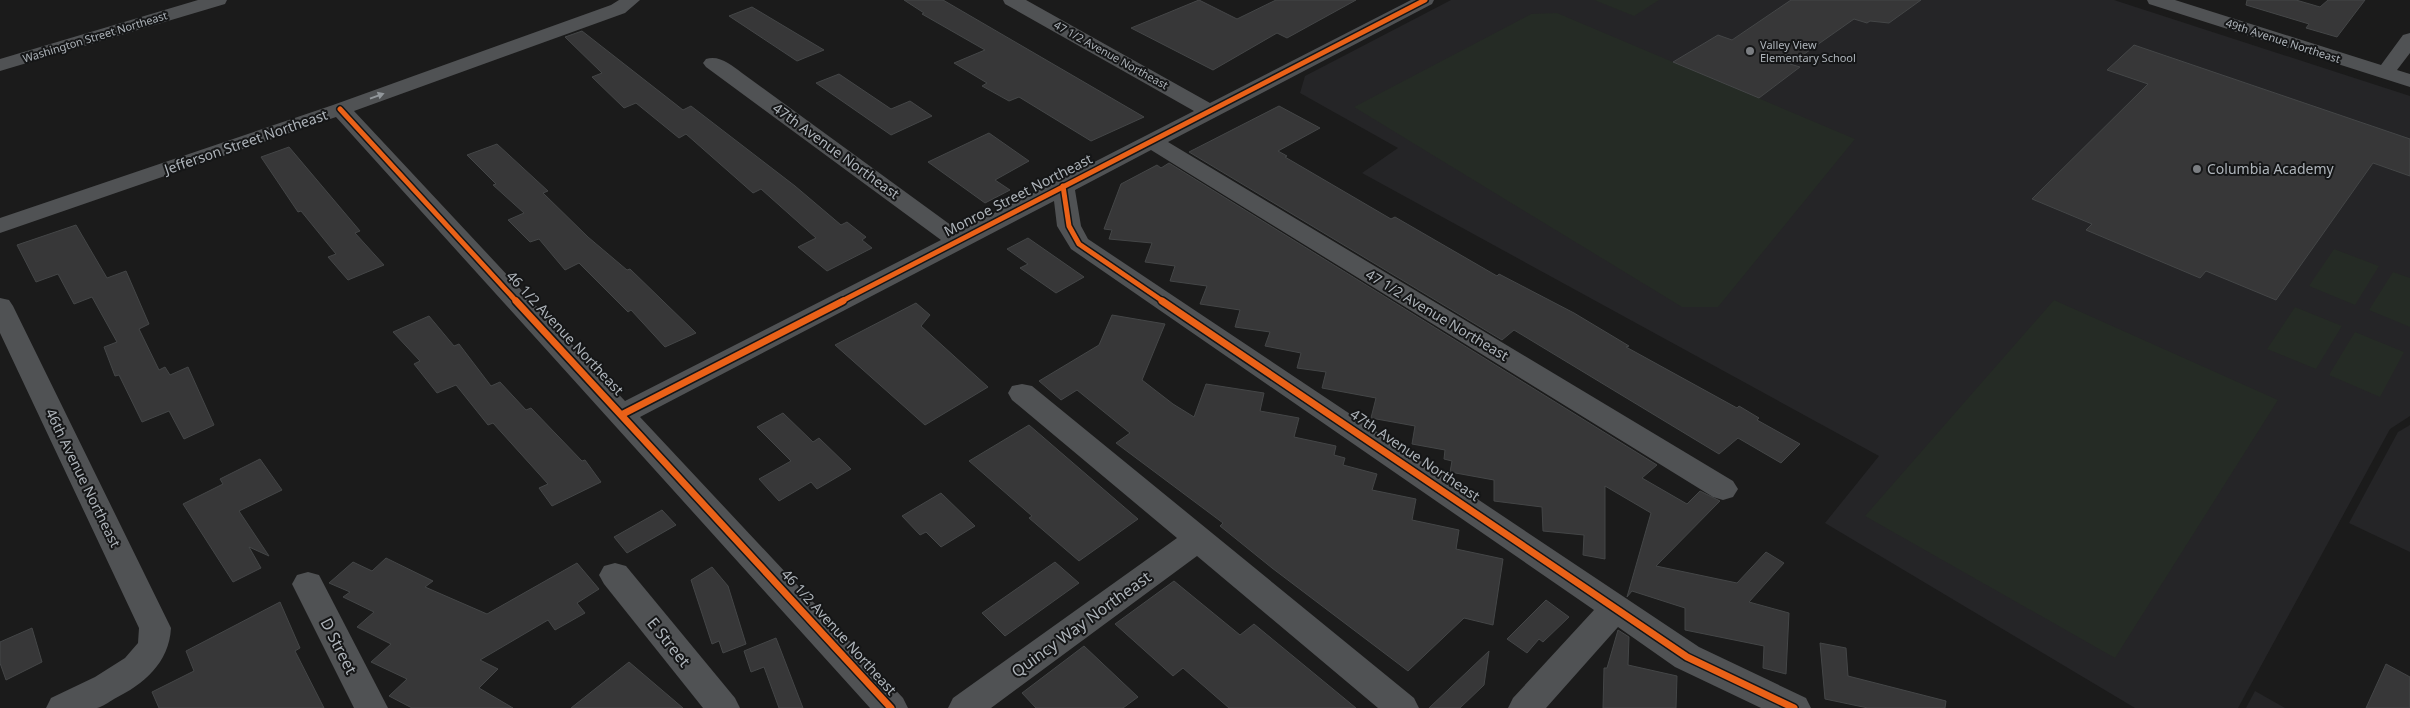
<svg xmlns="http://www.w3.org/2000/svg" width="2410" height="708" font-family="'Noto Sans',sans-serif">
  <rect width="100%" height="100%" fill="#1b1b1b"/>
  <g fill="#252527">
    <polygon points="1451,0 2114,0 2410,96 2410,416 2390,429 2238,708 2135,708 1825,523 1879,456 1362,173 1398,148 1300,93 1305,76"/>
    <polygon points="2410,425 2410,552 2349,523 2398,432"/>
    <polygon points="2255,691 2285,708 2246,708"/>
  </g>
  <g fill="#252b25">
    <polygon points="1594,0 1659,0 1634,16"/>
    <polygon points="1557,13 1855,139 1718,307 1682,307 1354,107 1531,14"/>
    <polygon points="2334,249 2379,266 2355,305 2309,286"/>
    <polygon points="2393,272 2410,278 2410,327 2369,310"/>
    <polygon points="2054,300 2278,400 2115,658 1865,516"/>
    <polygon points="2295,307 2342,326 2316,369 2267,349"/>
    <polygon points="2355,332 2404,352 2380,397 2329,375"/>
  </g>
  <g fill="#373738" stroke="#444647">
    <polygon points="904,0 943,0 1144,117 1091,141 1019,97 1009,101 982,86 987,83 954,63 985,50 922,14 924,13"/>
    <polygon points="1199,0 1237,19 1276,0 1356,0 1287,38 1277,33 1213,70 1131,28"/>
    <polygon points="1791,0 1921,0 1889,23 1870,21 1867,23 1854,19 1790,64 1800,67 1759,98 1673,62 1718,35 1732,40"/>
    <polygon points="2247,0 2296,0 2320,7 2328,0 2365,0 2337,37 2306,28 2309,24 2246,5"/>
    <polygon points="752,7 824,50 797,61 729,16"/>
    <polygon points="582,31 683,110 691,106 795,186 841,225 847,222 866,237 862,240 872,248 827,271 798,247 816,238 761,189 753,193 686,134 679,138 636,103 624,108 592,77 602,73 565,37"/>
    <polygon points="2134,45 2410,139 2410,176 2373,163 2276,300 2206,271 2200,278 2086,230 2092,224 2032,199 2148,84 2107,70"/>
    <polygon points="839,74 891,109 910,101 932,116 891,135 816,83"/>
    <polygon points="1279,106 1320,128 1278,151 1287,156 1285,157 1391,219 1395,217 1497,276 1499,274 1574,313 1629,346 1626,347 1737,408 1739,406 1759,418 1757,420 1800,444 1781,463 1738,438 1719,454 1514,330 1502,340 1189,152"/>
    <polygon points="989,133 1029,161 995,180 1010,190 985,203 928,162"/>
    <polygon points="497,144 548,191 543,193 588,237 627,270 630,269 696,333 665,347 631,310 628,312 579,263 565,270 539,239 530,242 508,220 524,213 493,185 496,184 467,155"/>
    <polygon points="289,147 360,231 355,233 384,265 348,280 328,257 336,254 301,211 298,212 261,157"/>
    <polygon points="1169,163 1657,465 1642,478 1687,504 1700,491 1720,501 1656,566 1737,583 1766,552 1784,563 1749,602 1789,613 1786,674 1763,668 1764,646 1685,630 1685,608 1632,591 1627,597 1651,513 1605,486 1605,559 1583,555 1584,535 1543,531 1542,507 1494,501 1494,480 1450,472 1452,461 1444,459 1445,450 1412,444 1415,426 1371,418 1376,398 1322,388 1326,372 1297,368 1301,353 1265,346 1270,332 1235,327 1240,310 1200,304 1207,286 1170,281 1175,266 1145,262 1152,243 1109,239 1112,230 1104,229 1121,184 1157,165 1161,168"/>
    <polygon points="76,225 107,278 126,271 149,324 139,329 159,370 165,367 170,375 188,367 214,425 184,439 169,411 142,422 119,375 115,376 104,347 117,342 92,297 74,304 58,274 36,282 17,245"/>
    <polygon points="1028,238 1084,277 1056,293 1020,268 1028,264 1007,249"/>
    <polygon points="916,303 930,315 921,326 988,387 925,425 835,345"/>
    <polygon points="1112,315 1165,324 1142,380 1173,404 1194,417 1206,384 1264,393 1260,411 1299,418 1294,437 1336,446 1334,455 1345,458 1343,465 1377,474 1372,490 1416,499 1412,520 1459,530 1456,549 1503,559 1493,625 1464,618 1408,671 1272,568 1220,526 1223,523 1116,443 1130,433 1077,390 1061,400 1039,381 1099,345"/>
    <polygon points="429,316 454,346 459,344 491,386 500,382 526,410 531,408 582,461 585,460 601,482 552,506 539,488 548,484 493,423 488,425 456,385 437,393 414,364 420,361 393,332"/>
    <polygon points="783,413 813,442 819,438 851,469 817,489 811,482 779,501 759,479 791,461 757,427"/>
    <polygon points="1029,425 1138,519 1079,561 1029,518 1032,516 969,461"/>
    <polygon points="260,459 282,490 239,511 269,556 249,547 261,568 233,582 183,504 223,484 220,479"/>
    <polygon points="941,493 975,526 941,547 926,532 920,535 902,516"/>
    <polygon points="662,510 676,525 627,553 614,537"/>
    <polygon points="386,558 433,581 425,587 487,614 577,563 599,589 577,603 585,613 555,630 548,620 480,660 498,669 479,688 513,708 412,708 389,696 407,679 371,662 391,644 357,627 374,612 343,597 350,592 329,583 353,562 372,571"/>
    <polygon points="1055,562 1079,583 1005,636 982,613"/>
    <polygon points="712,567 728,586 746,644 723,653 719,641 712,644 691,580"/>
    <polygon points="1174,581 1240,635 1254,624 1356,708 1229,708 1183,668 1173,676 1115,624"/>
    <polygon points="1546,600 1569,617 1543,642 1539,639 1527,653 1507,639"/>
    <polygon points="280,602 300,648 295,651 324,708 159,708 152,692 194,671 186,651"/>
    <polygon points="32,628 42,662 6,680 0,663 0,642"/>
    <polygon points="1618,630 1629,637 1628,665 1677,676 1676,708 1603,708 1604,668 1607,668"/>
    <polygon points="776,638 803,708 779,708 764,667 751,672 744,651"/>
    <polygon points="1820,643 1846,648 1848,676 1946,701 1945,708 1868,708 1825,699"/>
    <polygon points="1084,646 1138,697 1123,708 1036,708 1022,693"/>
    <polygon points="1489,651 1484,685 1460,708 1429,708"/>
    <polygon points="629,662 683,708 571,708"/>
    <polygon points="2386,664 2410,677 2410,708 2366,708"/>
  </g>
  <g fill="none" stroke-linecap="round" stroke-linejoin="round">
    <g fill="#505254" fill-rule="evenodd">
      <polygon points="198,0 227,0 225,4 0,71 0,59"/>
      <path d="M619 0H640L625 13 354 111 625 401 941 240 706 67 703 63 706 59C720 55 731 65 742 73L959 231 1194 111 1005 4 1003 0H1026L1210 103 1411 0H1434L1432 4 1168 142 1733 481 1738 489 1733 497 1723 500 1713 497 1151 150 1075 190 1081 226 1088 239 1699 647 1806 698 1811 708H1761L1675 667 1618 627 1546 708H1508L1513 698 1594 610 1071 249 1057 226 1054 201 640 417 903 698 908 708H870L336 117 0 233V218L333 105 611 5Z"/>
      <polygon points="2147,0 2175,0 2381,65 2403,35 2410,33 2410,53 2397,70 2410,74 2410,87 2149,4"/>
      <path d="M0 298 9 300 13 306 171 628C169 663 144 684 114 699 109 702 102 707 97 708 81 708 62 708 46 708L51 698 95 677 125 658 138 643 139 628 0 333Z"/>
      <polygon points="1022,384 1032,386 1414,698 1419,708 1378,708 1197,556 991,708 948,708 953,698 1177,538 1012,400 1008,393 1012,386"/>
      <polygon points="615,563 626,566 735,698 740,708 703,708 604,584 599,575 604,566"/>
      <polygon points="308,572 319,575 388,708 354,708 292,584 297,575"/>
    </g>
    <g stroke="#151617" stroke-width="8">
      <g id="cycleway-far1">
        <polyline points="340,109 517,302"/>
        <polyline points="1063,186 1069,226 1079,244 1164,302"/>
        <polyline points="840,302 1425,0"/>
      </g>
    </g>
    <g stroke="#151617" stroke-width="10">
      <g id="cycleway">
        <polyline points="516,301 891,708"/>
        <polyline points="1162,301 1687,657 1794,708"/>
        <polyline points="623,414 843,301"/>
      </g>
    </g>
    <use href="#cycleway-far1" stroke="#ea6118" stroke-width="5"/>
    <use href="#cycleway" stroke="#ea6118" stroke-width="7"/>
  </g>
  <defs><path id="oneway-solid" d="M-6-.8H1V-3.2L6.5 0L1 3.2V.8H-6Z" transform="scale(1.25)"/></defs>
  <use fill="#92979b" href="#oneway-solid" transform="translate(377 96) rotate(-20)"/>
  <g fill="#7b7e82" stroke="#151617" stroke-width="2">
    <circle cx="1750" cy="51" r="5"/>
    <circle cx="2197" cy="169" r="5"/>
  </g>
  <g text-anchor="middle" stroke-width="4" stroke-linejoin="round" paint-order="stroke">
    <g font-size="11" fill="#aeb4ba" stroke="#151617">
      <text transform="translate(95 37) rotate(-17)" y="4">Washington Street Northeast</text>
      <text transform="translate(2283 41) rotate(18)" y="4">49th Avenue Northeast</text>
      <text transform="translate(1111 55) rotate(29)" y="4">47 1/2 Avenue Northeast</text>
    </g>
    <g font-size="11" fill="#aeb4ba" stroke="#151617" text-anchor="start">
      <text x="1760" y="49">Valley View<tspan x="1760" dy="13">Elementary School</tspan></text>
    </g>
    <g font-size="14" fill="#aeb4ba" stroke="#151617">
      <text transform="translate(246 142) rotate(-19)" y="5">Jefferson Street Northeast</text>
      <text transform="translate(836 151) rotate(36)" y="5">47th Avenue Northeast</text>
      <text transform="translate(1018 195) rotate(-27)" y="5">Monroe Street Northeast</text>
      <text transform="translate(1437 315) rotate(31)" y="5">47 1/2 Avenue Northeast</text>
      <text transform="translate(565 333) rotate(47)" y="5">46 1/2 Avenue Northeast</text>
      <text transform="translate(1415 455) rotate(34)" y="5">47th Avenue Northeast</text>
      <text transform="translate(83 478) rotate(64)" y="5">46th Avenue Northeast</text>
      <text transform="translate(839 632) rotate(48)" y="5">46 1/2 Avenue Northeast</text>
    </g>
    <g font-size="14" fill="#aeb4ba" stroke="#151617" text-anchor="start">
      <text x="2207" y="174">Columbia Academy</text>
    </g>
    <g font-size="16" fill="#aeb4ba" stroke="#151617">
      <text transform="translate(1081 624) rotate(-36)" y="6">Quincy Way Northeast</text>
      <text transform="translate(669 642) rotate(51)" y="6">E Street</text>
      <text transform="translate(339 646) rotate(63)" y="6">D Street</text>
    </g>
  </g>
</svg>
